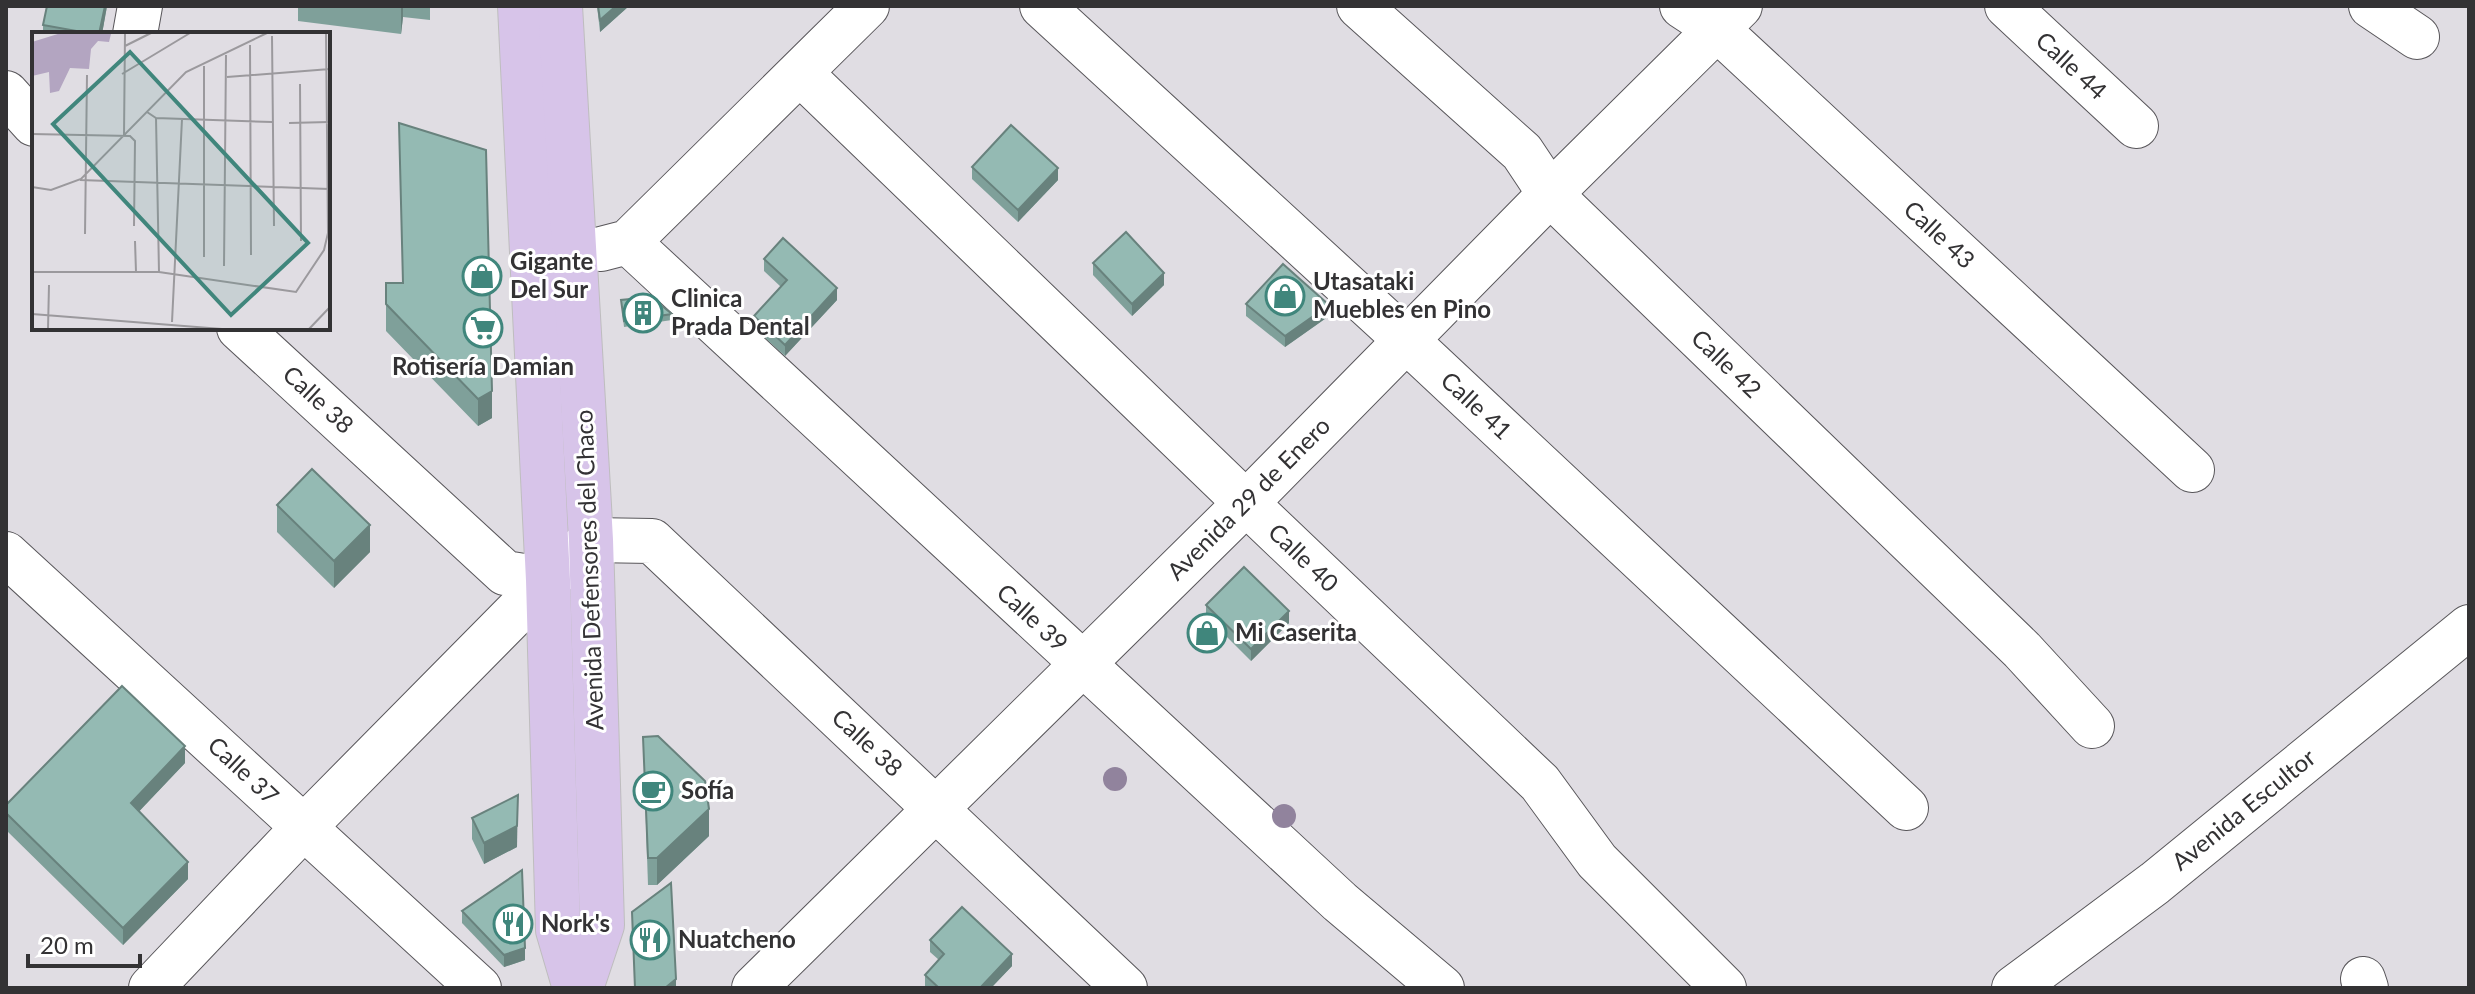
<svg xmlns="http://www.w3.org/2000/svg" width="2475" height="994" font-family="Lato,sans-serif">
  <rect width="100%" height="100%" fill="#e0dde3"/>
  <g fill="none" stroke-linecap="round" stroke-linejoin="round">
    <g stroke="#58565a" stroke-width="46">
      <g id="minor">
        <polyline points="1042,6 1406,340 1906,808"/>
        <polyline points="1359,6 1522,152 1550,194 2022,650 2092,726"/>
        <polyline points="1682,6 1717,29 2192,470"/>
        <polyline points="2007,6 2136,126"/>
        <polyline points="2371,6 2417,37"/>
        <polyline points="135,34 140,6"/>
        <polyline points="800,73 1246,503 1540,783 1597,861 1724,988"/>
        <polyline points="6,93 34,124"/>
        <polyline points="628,242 1340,902 1442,988"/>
        <polyline points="601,249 628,242 867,6"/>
        <polyline points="239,328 505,573 548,580"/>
        <polyline points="6,554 479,988"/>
        <polyline points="2363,979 2366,988"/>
        <polyline points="151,988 304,827 548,580 591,540 652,541 1125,988"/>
        <polyline points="754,988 1246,503 1550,194 1740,6"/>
        <polyline points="2014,988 2155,883 2469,627"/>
      </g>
    </g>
    <g stroke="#bebdbe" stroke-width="46">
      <g id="major">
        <polyline points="520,6 548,580 558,930 575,988"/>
        <polyline points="560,6 591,540 602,925 581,988"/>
      </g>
    </g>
    <use href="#minor" stroke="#fff" stroke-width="44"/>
    <use href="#major" stroke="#d7c4e9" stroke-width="44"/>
  </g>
  <g fill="#91839d">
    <circle cx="1115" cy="779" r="12"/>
    <circle cx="1284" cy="816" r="12"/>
  </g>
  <g fill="#7fa09a">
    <polygon points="47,6 107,6 102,34 43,34 43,25"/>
    <polygon points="298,6 430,6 430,20 403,17 401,34 298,21"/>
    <polygon points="597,6 629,6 600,32"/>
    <polygon points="399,123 492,418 478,426 386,331 386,283 403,283"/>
    <polygon points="972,167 1058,180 1018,222 972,179"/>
    <polygon points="764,259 837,300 785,356 754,328 754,316 781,287 764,271"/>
    <polygon points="1093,263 1164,285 1132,316 1093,275"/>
    <polygon points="621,300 672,314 672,320 624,327"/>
    <polygon points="1246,304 1329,316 1285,347 1246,316"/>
    <polygon points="277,505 370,552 334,588 277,532"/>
    <polygon points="1206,605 1289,623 1251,661 1206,616"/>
    <polygon points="643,737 709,836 657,885 648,885"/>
    <polygon points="185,763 139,811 188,879 123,945 6,830 6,805"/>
    <polygon points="472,818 517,847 484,864 472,839"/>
    <polygon points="462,911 525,960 504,967 462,923"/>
    <polygon points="930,940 1012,966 991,988 926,988 925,987 925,975 939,960 930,952"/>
  </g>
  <g fill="#68827d">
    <polygon points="105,6 107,6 102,34 99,34"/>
    <polygon points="401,6 403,6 403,17 401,34"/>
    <polygon points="616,6 629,6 600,32 600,20"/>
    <polygon points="1058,168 1058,180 1018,222 1018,210"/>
    <polygon points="1164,273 1164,285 1132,316 1132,304"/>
    <polygon points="837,288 837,300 785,356 785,345"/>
    <polygon points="1329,305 1329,316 1285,347 1285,336"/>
    <polygon points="492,391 492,418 478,426 478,399"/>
    <polygon points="370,525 370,552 334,588 334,561"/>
    <polygon points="1289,611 1289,623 1251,661 1251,649"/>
    <polygon points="185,746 185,763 131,820 131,803"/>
    <polygon points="518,795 517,847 484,864 484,843"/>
    <polygon points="709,809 709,836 657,885 657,858"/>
    <polygon points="188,862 188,879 123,945 123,928"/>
    <polygon points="525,948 525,960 504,967 504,955"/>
    <polygon points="1012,954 1012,966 991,988 980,988"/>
    <polygon points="676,979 676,988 665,988"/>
  </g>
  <g fill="#94bab3" stroke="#68827d" stroke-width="2">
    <polygon points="47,6 105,6 99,34 93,34 43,25"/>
    <polygon points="598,6 616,6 600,20"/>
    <polygon points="399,123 486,150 492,391 478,399 386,304 386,283 403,283"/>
    <polygon points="1011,125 1058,168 1018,210 972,167"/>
    <polygon points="1126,232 1164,273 1132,304 1093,263"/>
    <polygon points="783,238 837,288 785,345 754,316 787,280 764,259"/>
    <polygon points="1283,264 1329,305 1285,336 1246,304"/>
    <polygon points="651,297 672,314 624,321 621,300"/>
    <polygon points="312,469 370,525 334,561 277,505"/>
    <polygon points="1244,567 1289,611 1251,649 1206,605"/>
    <polygon points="122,686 185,746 131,803 188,862 123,928 6,813 6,805"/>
    <polygon points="658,736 705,781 709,809 657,858 648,858 643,737"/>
    <polygon points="518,795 517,826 484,843 472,818"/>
    <polygon points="522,870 525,948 504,955 462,911"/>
    <polygon points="671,883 676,979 665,988 635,988 632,912"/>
    <polygon points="962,907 1012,954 980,988 939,988 925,975 944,954 930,940"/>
  </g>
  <defs>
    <g id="shop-ring" transform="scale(2)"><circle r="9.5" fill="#fff" stroke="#40867c" stroke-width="1.5"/><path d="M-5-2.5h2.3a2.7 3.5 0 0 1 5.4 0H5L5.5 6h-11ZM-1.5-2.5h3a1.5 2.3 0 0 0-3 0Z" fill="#40867c"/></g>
    <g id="building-ring" transform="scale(2)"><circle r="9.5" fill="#fff" stroke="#40867c" stroke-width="1.5"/><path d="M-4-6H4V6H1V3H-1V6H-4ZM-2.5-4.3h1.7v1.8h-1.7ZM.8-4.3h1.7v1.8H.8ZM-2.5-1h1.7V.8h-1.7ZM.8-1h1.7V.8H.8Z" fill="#40867c"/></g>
    <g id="supermarket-ring" transform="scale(2)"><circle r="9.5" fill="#fff" stroke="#40867c" stroke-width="1.5"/><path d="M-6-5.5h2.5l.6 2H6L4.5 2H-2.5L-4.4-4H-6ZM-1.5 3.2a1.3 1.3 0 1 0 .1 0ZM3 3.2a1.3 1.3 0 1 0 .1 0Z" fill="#40867c"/></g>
    <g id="cafe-ring" transform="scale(2)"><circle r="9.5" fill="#fff" stroke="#40867c" stroke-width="1.5"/><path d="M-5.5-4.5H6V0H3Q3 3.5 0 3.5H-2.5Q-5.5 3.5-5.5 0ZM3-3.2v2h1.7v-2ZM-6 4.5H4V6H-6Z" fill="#40867c"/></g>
    <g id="restaurant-ring" transform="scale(2)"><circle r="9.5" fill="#fff" stroke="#40867c" stroke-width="1.5"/><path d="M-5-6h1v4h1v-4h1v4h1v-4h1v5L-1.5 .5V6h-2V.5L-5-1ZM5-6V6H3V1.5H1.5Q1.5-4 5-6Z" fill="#40867c"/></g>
  </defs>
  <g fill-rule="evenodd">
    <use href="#shop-ring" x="482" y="276"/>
    <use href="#shop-ring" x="1285" y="296"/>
    <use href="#building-ring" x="643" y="313"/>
    <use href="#supermarket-ring" x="483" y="328"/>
    <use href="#shop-ring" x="1207" y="633"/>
    <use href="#cafe-ring" x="653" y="791"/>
    <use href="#restaurant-ring" x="513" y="924"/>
    <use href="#restaurant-ring" x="650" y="940"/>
  </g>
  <g text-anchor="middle" stroke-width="6" stroke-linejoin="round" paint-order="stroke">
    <g font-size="24" fill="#333234" stroke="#fff">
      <text transform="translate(2071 66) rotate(43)" y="8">Calle 44</text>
      <text transform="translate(1939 235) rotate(43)" y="8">Calle 43</text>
      <text transform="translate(1726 364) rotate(44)" y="8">Calle 42</text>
      <text transform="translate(318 400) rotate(43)" y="8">Calle 38</text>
      <text transform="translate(1476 406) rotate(43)" y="8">Calle 41</text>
      <text transform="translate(1249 499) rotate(-45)" y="8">Avenida 29 de Enero</text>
      <text transform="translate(1303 558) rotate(44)" y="8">Calle 40</text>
      <text transform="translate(590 570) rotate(-92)" y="8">Avenida Defensores del Chaco</text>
      <text transform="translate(1032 618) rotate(43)" y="8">Calle 39</text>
      <text transform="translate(867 743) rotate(43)" y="8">Calle 38</text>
      <text transform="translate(243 771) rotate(43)" y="8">Calle 37</text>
      <text transform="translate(2244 810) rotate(-39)" y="8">Avenida Escultor</text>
    </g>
    <g font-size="24" font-weight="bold" fill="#333234" stroke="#fff" text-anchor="start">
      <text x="510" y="270">Gigante<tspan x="510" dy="28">Del Sur</tspan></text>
      <text x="1313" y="290">Utasataki<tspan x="1313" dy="28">Muebles en Pino</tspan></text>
      <text x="671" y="307">Clinica<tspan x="671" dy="28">Prada Dental</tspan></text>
      <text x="483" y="375" text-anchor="middle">Rotisería Damian</text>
      <text x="1235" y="641">Mi Caserita</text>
      <text x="681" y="799">Sofía</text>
      <text x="541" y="932">Nork's</text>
      <text x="678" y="948">Nuatcheno</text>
    </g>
  </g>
  <g transform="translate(32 32)">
    <rect width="298" height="298" fill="#e0dde3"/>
    <path d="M29 1 79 2 77 10 66 9 59 17 57 37 38 36 27 59 18 61 17 40 0 44V10Z" fill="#b3a5c1"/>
    <path fill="none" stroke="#9b999d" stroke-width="2" d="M240 4 242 194M218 13 219 223M93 14 119 1M172 34V225M90 42 158 1M195 45 298 37M268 52 269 209M115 80 124 86 240 90M124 86 127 240M257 91 297 90M0 102 98 104 103 109 102 194M92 103 93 1M48 148 297 157M0 155 19 158 49 147 154 40 235 1M53 202 55 43M103 209 104 240M192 234 194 23M0 240H127L264 260 292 218 296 201 294 1M0 282 190 297M140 290 150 87M16 297 17 253M277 297 298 275"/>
    <path fill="#40867c" fill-opacity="0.15" stroke="#40867c" stroke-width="4" d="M98 20 276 211 199 283 21 92Z"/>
    <rect width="298" height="298" fill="none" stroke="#333234" stroke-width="4"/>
  </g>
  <rect width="2475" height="994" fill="none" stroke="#333234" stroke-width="16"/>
  <path d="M28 954v12h112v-12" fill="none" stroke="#333234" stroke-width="4"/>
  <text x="40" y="954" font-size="24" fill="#333234" stroke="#ffffff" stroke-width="6" paint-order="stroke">20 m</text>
</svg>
